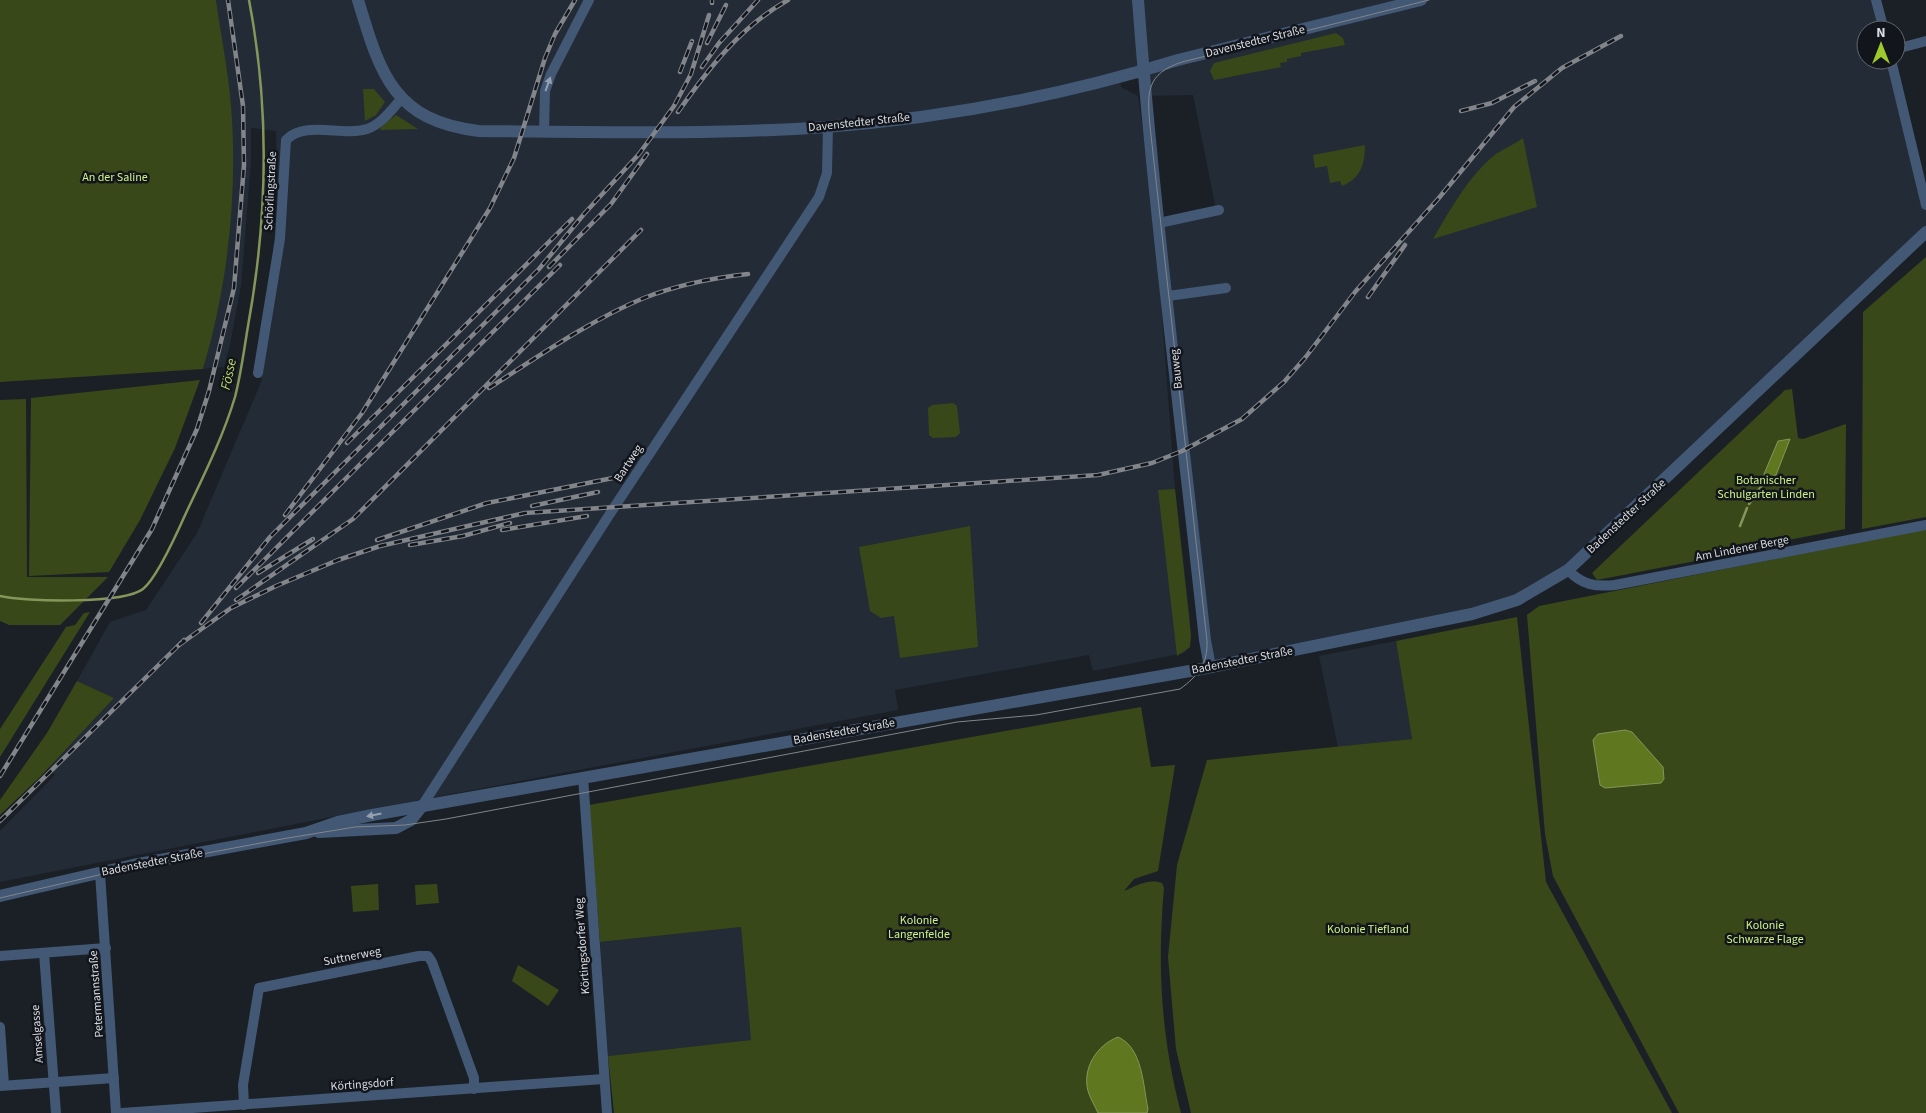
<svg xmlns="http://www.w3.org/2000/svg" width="1926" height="1113" font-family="'Source Sans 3',sans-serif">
  <rect width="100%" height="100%" fill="#1b2026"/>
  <g fill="#222b36">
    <polygon points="216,0 1876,0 1884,30 1866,30 1866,60 1891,60 1926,205 1926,232 1568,570 1517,600 1210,667 1159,221 1216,209 1193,95 1145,96 1143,72 1120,77 1121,87 1138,96 1145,144 1160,290 1175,489 1190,620 1190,647 1184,653 1093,671 1089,655 895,690 898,710 403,803 0,882 0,831 55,775 49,767 114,698 77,681 110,622 146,610 197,533 262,380 256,368 270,282 278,199 276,131 251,128 251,162 241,286 230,345 224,367 203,369 209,348 231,105"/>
    <polygon points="1396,641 1412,739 1338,747 1319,656"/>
    <polygon points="741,927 752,1040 608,1056 600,942"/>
  </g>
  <g fill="#394818">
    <path d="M0 0H216C221 35 228 70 231 105 238 193 228 285 203 369L0 382Z"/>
    <polygon points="1336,33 1343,38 1345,45 1301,53 1301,56 1287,59 1287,62 1280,63 1281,67 1214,80 1210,71 1214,63"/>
    <polygon points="363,89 374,89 385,102 376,115 365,121"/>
    <polygon points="396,115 418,129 380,130 381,127"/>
    <path d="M1523 138 1537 207 1433 239C1450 210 1469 175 1496 154 1505 148 1515 144 1523 138Z"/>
    <path d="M1365 145C1365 164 1361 178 1342 186L1340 181 1330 183 1327 166 1315 168 1313 155Z"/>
    <polygon points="1926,257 1926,517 1862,529 1863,312"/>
    <polygon points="200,380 175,448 140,520 109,572 29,576 31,398"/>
    <polygon points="1792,389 1798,438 1803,439 1846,424 1845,529 1768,544 1768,547 1597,580 1592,573 1785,390"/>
    <polygon points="26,399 27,577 108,577 60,625 9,625 0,621 0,400"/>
    <polygon points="953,403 957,406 960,433 956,437 933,438 929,435 928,408 932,405"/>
    <polygon points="1175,489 1191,635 1190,647 1177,656 1158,490"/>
    <polygon points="970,526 978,647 900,658 894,616 881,618 870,611 859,547"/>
    <polygon points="1926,529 1926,1113 1679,1113 1553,876 1545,834 1527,615 1539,606"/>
    <polygon points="90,612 0,757 0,729 66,627 75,625 84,613"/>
    <polygon points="1517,617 1546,882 1672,1113 1191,1113 1176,1049 1168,957 1177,865 1207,760 1412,739 1396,641"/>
    <polygon points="77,681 114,698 40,777 0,815 0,800 47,733"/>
    <path d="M1141 707 1151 767 1175 765 1158 871 1134 879 1124 891C1136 886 1148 878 1162 883L1164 888C1157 967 1161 1036 1181 1113H614L608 1056 751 1040 741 927 600 942 589 805Z"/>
    <polygon points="378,884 379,910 353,912 351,886"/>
    <polygon points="437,884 439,903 416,905 415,885"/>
    <polygon points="518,965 559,990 548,1006 512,981"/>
  </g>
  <g fill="#5f781f" stroke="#849659">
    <polygon points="1790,439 1776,475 1765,481 1764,474 1778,441"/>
    <polygon points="1625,730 1632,732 1663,767 1664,779 1661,783 1605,788 1600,785 1593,740 1598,734"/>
    <path d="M1118 1037C1143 1048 1143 1086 1148 1109L1147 1113H1098C1095 1106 1090 1098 1088 1091 1082 1068 1097 1045 1118 1037Z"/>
  </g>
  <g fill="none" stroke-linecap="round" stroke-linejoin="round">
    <g stroke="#849659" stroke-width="2.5">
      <polyline points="1749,504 1765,481"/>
      <polyline points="1740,526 1747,508"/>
      <path d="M0 596C24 602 124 604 143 589 157 578 178 531 186 513 204 475 223 437 235 397 241 374 244 350 248 326 268 216 270 109 249 0"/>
    </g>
    <g stroke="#425874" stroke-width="10">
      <polyline points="1876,0 1884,30"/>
      <polyline points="1896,49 1926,41"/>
      <polyline points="1891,60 1926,205"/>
      <polyline points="544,132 545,91 551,74 589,0"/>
      <polyline points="1159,223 1219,210"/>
      <polyline points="1168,296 1226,288"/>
      <path d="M258 373 280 239 286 140C306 120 342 137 367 129 382 124 392 109 402 98"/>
      <path d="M1568 570C1582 585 1595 587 1615 585L1926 525"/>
      <polyline points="583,777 607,1113"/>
      <polyline points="422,806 615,506 819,197 827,173 828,127"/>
      <polyline points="100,873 116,1113"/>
      <polyline points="44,953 56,1113"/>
      <polyline points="0,956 106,948"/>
      <polyline points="0,1027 4,1085"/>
      <polyline points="0,1086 114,1078"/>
      <polyline points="244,1105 243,1085 259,988 419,956 428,956 432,962 474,1078 474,1089"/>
      <polyline points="122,1113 604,1079"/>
    </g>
    <g stroke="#425874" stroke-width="12">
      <path d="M358 0C380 73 393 121 479 131 595 132 711 135 826 127 944 118 1065 95 1178 60L1421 0"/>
      <path d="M1138 0C1154 214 1182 427 1205 640L1210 667"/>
      <polyline points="319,832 396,828 411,820 422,806"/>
      <polyline points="0,896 133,865 306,833 338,822 372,815 1201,669 1472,614 1517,600 1568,570 1926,232"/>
    </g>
    <path stroke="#82868b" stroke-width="1" d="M0 898 133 867 282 839 355 827 405 825 446 819 957 722 1036 715 1180 689C1198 676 1208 663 1207 641L1150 126C1147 92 1146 74 1182 62L1429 0"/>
    <g stroke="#82868b" stroke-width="4.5">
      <g id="rail">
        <polyline points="712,3 712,0"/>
        <polyline points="707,43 726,5"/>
        <polyline points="702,67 719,43 758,0"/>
        <polyline points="680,72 692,41"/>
        <polyline points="1461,111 1492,103 1535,81"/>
        <path d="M678 112C709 68 740 27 788 0"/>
        <polyline points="549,267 611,204 647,154"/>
        <polyline points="1368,297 1405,245"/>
        <path d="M489 388C536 358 592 319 644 298 677 285 712 278 748 274"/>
        <polyline points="347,443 572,219"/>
        <polyline points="532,506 598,492"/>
        <polyline points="285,515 362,413 490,208 514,158 545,58 555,34 575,0"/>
        <polyline points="502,530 587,516"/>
        <polyline points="377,540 487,503 613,478"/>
        <polyline points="410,545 463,536 510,523"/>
        <polyline points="258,573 313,539"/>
        <polyline points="236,588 560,265"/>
        <polyline points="236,600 353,519 641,230"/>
        <polyline points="201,623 270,537 539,269 584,214 639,154 674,106 691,74 709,15"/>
        <polyline points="179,645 231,608 276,586 338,560 380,546 525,513 1098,475 1152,463 1182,451 1242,419 1284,382 1305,358 1355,292 1438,199 1514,107 1562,68 1621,36"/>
        <polyline points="0,776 152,529 197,429 209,391 234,288 244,165 243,106 228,0"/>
        <polyline points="0,821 184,640"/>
      </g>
    </g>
    <use href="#rail" stroke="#12161c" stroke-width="2.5" stroke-dasharray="8" stroke-linecap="butt"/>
  </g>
  <defs><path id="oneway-solid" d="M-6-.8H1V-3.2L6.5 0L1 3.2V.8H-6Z" transform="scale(1.25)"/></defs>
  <g fill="#95a1b0">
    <use href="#oneway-solid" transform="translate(548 84) rotate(-70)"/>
    <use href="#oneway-solid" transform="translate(374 815) rotate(169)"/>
  </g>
  <g text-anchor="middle" stroke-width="5" stroke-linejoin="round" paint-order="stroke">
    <g font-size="12" fill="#d9dce1" stroke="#12161c">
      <text transform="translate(1255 41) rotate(-14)" y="4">Davenstedter Straße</text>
      <text transform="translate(859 122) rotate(-6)" y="4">Davenstedter Straße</text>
      <text transform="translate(270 191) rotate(-87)" y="4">Schörlingstraße</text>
      <text transform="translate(1176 369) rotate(-96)" y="4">Bauweg</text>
      <text transform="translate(628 463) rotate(-57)" y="4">Bartweg</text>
      <text transform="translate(1626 516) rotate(-43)" y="4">Badenstedter Straße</text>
      <text transform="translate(1742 548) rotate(-11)" y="4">Am Lindener Berge</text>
      <text transform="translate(1242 660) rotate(-11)" y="4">Badenstedter Straße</text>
      <text transform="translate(844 731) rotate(-10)" y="4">Badenstedter Straße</text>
      <text transform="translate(152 862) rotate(-11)" y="4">Badenstedter Straße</text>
      <text transform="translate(582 946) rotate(-94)" y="4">Körtingsdorfer Weg</text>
      <text transform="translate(352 956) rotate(-11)" y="4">Suttnerweg</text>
      <text transform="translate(96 994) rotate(-94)" y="4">Petermannstraße</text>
      <text transform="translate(37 1034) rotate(-94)" y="4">Amselgasse</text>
      <text transform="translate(362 1084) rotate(-4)" y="4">Körtingsdorf</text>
    </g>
    <g font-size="12" fill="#cef481" stroke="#12161c">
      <text x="115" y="181">An der Saline</text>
      <text x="1766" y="484">Botanischer<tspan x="1766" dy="14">Schulgarten Linden</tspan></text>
      <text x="919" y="924">Kolonie<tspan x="919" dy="14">Langenfelde</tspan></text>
      <text x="1765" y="929">Kolonie<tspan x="1765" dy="14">Schwarze Flage</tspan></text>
      <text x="1368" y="933">Kolonie Tiefland</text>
    </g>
    <g font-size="14" font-style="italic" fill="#b7dc69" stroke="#12161c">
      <text transform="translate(228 374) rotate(-78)" y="5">Fösse</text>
    </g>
  </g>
  <g transform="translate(1881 45)"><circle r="24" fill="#12161c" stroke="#62656b"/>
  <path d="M0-4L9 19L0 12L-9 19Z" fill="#9fca2d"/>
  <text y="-8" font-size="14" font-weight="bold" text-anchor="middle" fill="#d9dce1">N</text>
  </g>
</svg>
